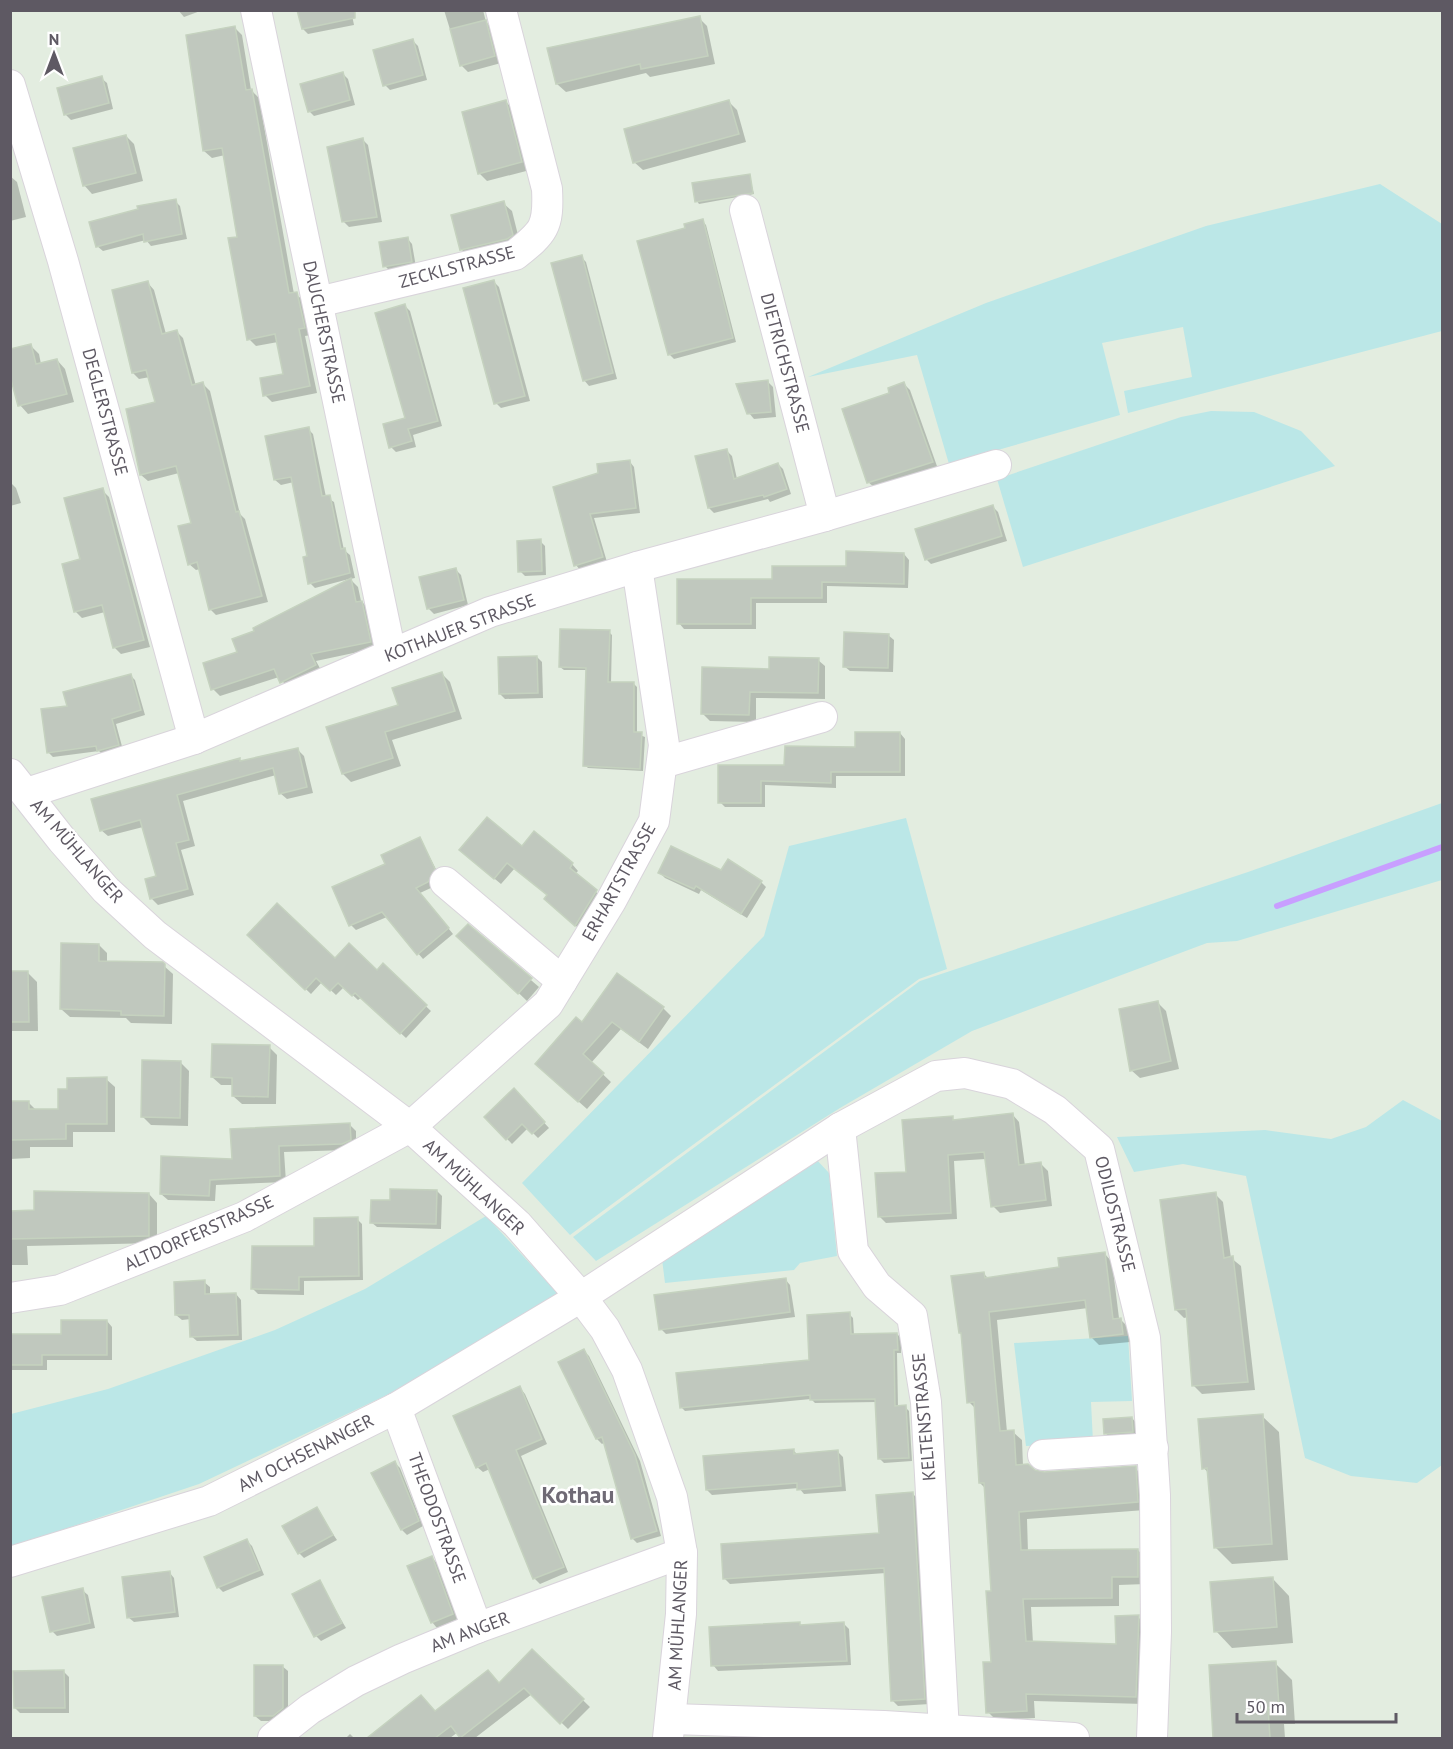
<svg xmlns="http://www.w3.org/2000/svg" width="1453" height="1749" font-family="'PT Sans',sans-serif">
  <rect width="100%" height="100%" fill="#e3ede0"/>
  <g fill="#bbe7e7">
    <polygon points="1380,184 1442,224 1442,331 1128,413 1124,391 1192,377 1183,327 1102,343 1120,415 949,464 917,355 808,377 986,303 1206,226"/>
    <polygon points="1211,411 1254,412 1301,431 1335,466 1023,567 997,479 1181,417"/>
    <polygon points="1442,803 1442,880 1237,941 1207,943 972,1031 840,1108 596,1261 573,1237 920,981 1248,872"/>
    <polygon points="906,818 947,969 919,979 570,1235 522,1183 764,936 789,846"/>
    <polygon points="1403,1100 1442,1121 1442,1465 1417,1483 1351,1476 1305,1458 1246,1176 1183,1164 1134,1172 1117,1137 1265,1130 1331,1139 1366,1127"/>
    <polygon points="815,1158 829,1173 837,1256 800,1263 794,1270 665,1283 662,1259"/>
    <polygon points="486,1216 560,1296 389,1394 199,1484 11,1547 11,1414 108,1389 275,1330 365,1289"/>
    <polygon points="1128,1336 1132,1401 1091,1402 1093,1442 1026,1446 1014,1343"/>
  </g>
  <g fill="#0003">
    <polygon points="178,10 203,10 184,17"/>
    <polygon points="351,10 354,25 308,34 303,29"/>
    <polygon points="444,10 483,10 486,22 492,28 501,63 468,72 461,65"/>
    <polygon points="699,18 707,26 715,64 650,77 646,73 566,92 557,84"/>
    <polygon points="235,28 242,35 251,90 259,98 294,294 304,300 311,335 305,336 317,393 272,402 265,395 285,375 278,342 256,346 249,339 239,238 225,155 212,158 204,151"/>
    <polygon points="412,40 418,46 427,80 390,90 385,85"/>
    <polygon points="342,73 348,79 355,105 314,116 309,111"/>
    <polygon points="101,78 107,83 113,109 71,120 65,114"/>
    <polygon points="506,102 514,110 530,170 487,181 479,173"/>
    <polygon points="729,102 737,110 746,142 643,170 634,162"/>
    <polygon points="126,136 134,144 143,181 92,194 84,185"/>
    <polygon points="363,140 368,145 382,222 349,227 344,222"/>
    <polygon points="749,175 754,194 699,204 697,201"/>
    <polygon points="10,176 17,182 26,217 10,221"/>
    <polygon points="175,201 180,206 187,239 151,246 146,240 103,251 97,246"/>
    <polygon points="503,203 512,211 520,243 470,258 462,250"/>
    <polygon points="702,221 706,225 736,342 674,359 670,355 639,242 687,229"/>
    <polygon points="407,238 412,244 416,267 390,271 385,266"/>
    <polygon points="581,257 586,262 617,379 589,386 584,380"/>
    <polygon points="493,281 499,287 530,401 501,408 496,403"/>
    <polygon points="148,283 154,290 166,334 177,332 183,338 196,386 203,384 210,391 240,514 245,519 268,602 216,615 210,609 200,569 196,570 189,564 193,524 179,473 148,481 141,475 157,403 150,377 139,379 133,373"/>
    <polygon points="405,306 410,311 442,426 413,435 416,447 396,452 391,447 407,419"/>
    <polygon points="30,345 39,354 41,364 57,360 65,369 74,402 28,414 20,405"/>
    <polygon points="768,382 773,387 776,417 754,419 749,413"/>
    <polygon points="904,384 910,390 938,469 875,488 868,482 891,394"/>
    <polygon points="308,429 313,434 326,497 334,502 344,550 350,555 355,578 350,579 358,587 361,601 369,609 377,648 316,661 322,672 289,689 279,677 220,696 213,689 256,632 349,579 315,588 310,583 309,557 294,482 281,485 275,480"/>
    <polygon points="727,451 732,456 737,479 778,464 783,469 791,494 770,502 768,499 714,513 709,508"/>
    <polygon points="630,462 634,467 640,513 594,518 607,562 580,570 576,565 600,474"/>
    <polygon points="10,482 16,488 21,503 10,506"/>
    <polygon points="102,490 109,497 150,647 121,654 114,647 105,612 82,618 75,611 82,560"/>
    <polygon points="993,507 998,512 1007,541 931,564 926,559"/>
    <polygon points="540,541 545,546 546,575 525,576 520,571"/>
    <polygon points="904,554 909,560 908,588 827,586 827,603 756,603 756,629 684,629 679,623 774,581"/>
    <polygon points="456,570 461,575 468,605 434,614 428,608"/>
    <polygon points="609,632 612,635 611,684 634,684 637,687 637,734 645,737 643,771 588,768 585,765 587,670 564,670 560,667"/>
    <polygon points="888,635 894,640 893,672 850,671 844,666"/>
    <polygon points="537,657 542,662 543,698 505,699 500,694"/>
    <polygon points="818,660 825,666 825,699 756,698 756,722 710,721 703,714"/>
    <polygon points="442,674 450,682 462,719 392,740 401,766 351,782 343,774 399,706"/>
    <polygon points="130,675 135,680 145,715 116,724 123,750 104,756 99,751 53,757 48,752 69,707"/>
    <polygon points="900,733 905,739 905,776 836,776 836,788 765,785 765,807 725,807 720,802 786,766 856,749"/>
    <polygon points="298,750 304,756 313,793 287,799 280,793 276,775 183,801 195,846 181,850 194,895 158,905 152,899 147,880 158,877 143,827 108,836 101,830 239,760 241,762"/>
    <polygon points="534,833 572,864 578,871 575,874 603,898 582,931 552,906 549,896 515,868 501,884 467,856 522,848"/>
    <polygon points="420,839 439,875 433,887 420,893 453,934 423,959 387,917 356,930 351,925 387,865"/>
    <polygon points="721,872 761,882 766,887 747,918 701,890 699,894 665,878 660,873"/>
    <polygon points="468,926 539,987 527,1001 459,936"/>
    <polygon points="249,935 377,972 383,966 431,1011 406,1038 362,997 358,1000 344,987 336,995 322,982 311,994"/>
    <polygon points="99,945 107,953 107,963 164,966 173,974 172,1024 131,1023 126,1018 70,1017 61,1009"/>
    <polygon points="10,973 28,973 37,982 38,1031 10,1031"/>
    <polygon points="1158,1003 1166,1011 1179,1069 1140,1078 1131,1070"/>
    <polygon points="663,1008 671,1016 648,1049 621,1029 591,1063 611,1082 587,1109 545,1072 582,1024"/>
    <polygon points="269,1047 277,1055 276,1104 242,1104 233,1096 234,1085 221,1085 212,1077"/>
    <polygon points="181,1063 189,1071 188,1126 151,1125 143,1117"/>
    <polygon points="106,1079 115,1087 115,1132 73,1132 73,1147 30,1147 30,1158 10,1159 10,1103 29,1103 37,1111 59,1111 68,1091"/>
    <polygon points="514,1090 549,1128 538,1138 528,1128 512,1144 486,1117"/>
    <polygon points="1012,1114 1019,1122 1025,1166 1041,1164 1048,1171 1052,1206 1000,1213 993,1206 986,1159 954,1161 957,1219 886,1223 879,1216 908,1173 952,1118 956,1122"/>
    <polygon points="350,1125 356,1131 356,1146 348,1150 284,1152 286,1182 216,1185 215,1201 168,1200 161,1194 233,1160 232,1130"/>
    <polygon points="437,1191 442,1196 441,1229 377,1227 371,1222"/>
    <polygon points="149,1194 157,1203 157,1243 27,1246 28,1265 10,1265 10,1213 35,1212"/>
    <polygon points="1215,1194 1223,1202 1231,1258 1241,1266 1255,1390 1202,1394 1194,1386 1188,1317 1184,1318 1176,1310"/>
    <polygon points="357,1219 362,1224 363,1280 304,1281 304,1295 258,1294 253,1289"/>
    <polygon points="1104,1253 1112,1262 1119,1318 1128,1327 1130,1342 1099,1345 1091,1337 1088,1308 997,1320 1007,1432 1013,1432 1022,1440 1023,1466 1034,1472 1044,1474 1135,1468 1143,1476 1145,1510 1027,1519 1028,1552 1138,1550 1146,1559 1146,1584 1119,1585 1119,1606 1031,1607 1033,1643 1117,1645 1138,1617 1146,1625 1144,1704 1034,1701 1035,1718 996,1720 988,1712 992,1663 993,1592 986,1489 980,1483 976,1409 969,1402 963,1335 960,1333 983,1273 989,1279 1061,1269"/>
    <polygon points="785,1279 790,1285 795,1317 666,1334 661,1329"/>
    <polygon points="204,1282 210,1287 210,1295 236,1294 241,1300 242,1340 197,1341 191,1336 191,1319 182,1320 176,1315"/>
    <polygon points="849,1314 853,1318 854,1335 897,1334 901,1338 901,1353 897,1353 898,1407 905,1407 909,1411 912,1461 884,1463 880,1459 877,1402 815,1403 811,1399 685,1411 681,1407 810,1362"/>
    <polygon points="107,1321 112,1327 112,1360 47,1360 47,1370 10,1370 10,1335 62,1335"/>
    <polygon points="584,1351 589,1356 640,1461 661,1536 637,1543 632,1538 605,1442 602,1444 597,1439"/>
    <polygon points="520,1388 525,1394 547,1444 521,1456 568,1572 540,1584 534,1578 490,1469 483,1472 477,1467"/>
    <polygon points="1262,1416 1279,1432 1288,1560 1232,1564 1216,1548 1209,1474 1204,1468"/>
    <polygon points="1132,1418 1137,1424 1138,1437 1111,1438 1105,1433"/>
    <polygon points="794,1451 798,1455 838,1452 843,1457 846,1491 804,1494 799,1488 712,1495 707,1490"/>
    <polygon points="395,1463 400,1468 423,1526 407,1535 402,1530"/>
    <polygon points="913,1494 918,1499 930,1704 898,1706 893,1701 886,1573 730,1584 725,1579 880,1535"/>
    <polygon points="316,1509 337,1540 304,1558 299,1553"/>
    <polygon points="247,1541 252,1546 264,1575 223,1592 218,1587"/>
    <polygon points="432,1558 437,1563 458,1619 437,1628 432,1622"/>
    <polygon points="169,1572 174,1578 179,1617 134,1622 128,1617"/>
    <polygon points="1273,1579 1289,1596 1293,1643 1232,1648 1216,1631"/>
    <polygon points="319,1582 346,1628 321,1641 316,1636"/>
    <polygon points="82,1590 88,1595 95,1628 57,1636 52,1631"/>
    <polygon points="844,1624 849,1629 851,1665 718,1671 713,1665"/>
    <polygon points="532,1651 590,1707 568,1729 532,1694 475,1738 463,1738 458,1732 450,1738 370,1738 421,1697 435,1713 499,1684"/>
    <polygon points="1275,1663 1292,1680 1295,1724 1284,1724 1285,1738 1210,1738 1215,1737"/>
    <polygon points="282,1666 288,1671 288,1713 279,1721 261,1721 255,1716"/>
    <polygon points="64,1672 69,1677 69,1713 20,1713 15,1708"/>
    <polygon points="350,1734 354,1738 346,1738"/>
  </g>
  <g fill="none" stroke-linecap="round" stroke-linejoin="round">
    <polyline stroke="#c89fff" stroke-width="6" points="1277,906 1442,847"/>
  </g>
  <g fill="#c0c8be" stroke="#c5d2bf" stroke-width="1.5">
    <polygon points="297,10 355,10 355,18 302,29"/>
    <polygon points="700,16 708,56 641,69 640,64 556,84 547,48"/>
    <polygon points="486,20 495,56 460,66 450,29"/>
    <polygon points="235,26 246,90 252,89 289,293 297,292 305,328 299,329 310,386 263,396 260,378 283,374 275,334 247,340 228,238 237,237 222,148 203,151 186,35"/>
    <polygon points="413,39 423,75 383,86 373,50"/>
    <polygon points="343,72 350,100 308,112 300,84"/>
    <polygon points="102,76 109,103 64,115 57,88"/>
    <polygon points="506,100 522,162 478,174 462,112"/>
    <polygon points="729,100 739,134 633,163 624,129"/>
    <polygon points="126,135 136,173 83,186 73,148"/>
    <polygon points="363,138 377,217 342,222 327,147"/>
    <polygon points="750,174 753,193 695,202 692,183"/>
    <polygon points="176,199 182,234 144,242 143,234 96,247 89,222 138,209 137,206"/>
    <polygon points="504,201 513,235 507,239 460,250 451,215"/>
    <polygon points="703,219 733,338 668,355 637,241 685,228 684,224"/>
    <polygon points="408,237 412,262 383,267 379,242"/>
    <polygon points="582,255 613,373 583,381 551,263"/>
    <polygon points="494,280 525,396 494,404 463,288"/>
    <polygon points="148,281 162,334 177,330 192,385 203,382 236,512 239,511 262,596 209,610 197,562 188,565 178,526 191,523 176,466 140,475 126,409 155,402 146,370 132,373 112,290"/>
    <polygon points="405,304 438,421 408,429 412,441 389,448 383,424 405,418 375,313"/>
    <polygon points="31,344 36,364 57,359 67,394 18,406 10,376 10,349"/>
    <polygon points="768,380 771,412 747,414 736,384"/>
    <polygon points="904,382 933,462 867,483 842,409 889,393 888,388"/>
    <polygon points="309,427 322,496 330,495 341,549 345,548 350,573 308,584 303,557 307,556 291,477 274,480 265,436"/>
    <polygon points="727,449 734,479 778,463 787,489 764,497 763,495 708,508 695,456"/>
    <polygon points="630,460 636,508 590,514 603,557 574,566 553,487 598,473 597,464"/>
    <polygon points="103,488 144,640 113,648 102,605 74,612 62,564 80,559 64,498"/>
    <polygon points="993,505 1002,536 925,560 915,529"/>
    <polygon points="541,539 542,571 518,572 517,541"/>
    <polygon points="846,551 904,553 904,584 822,582 822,598 751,598 751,624 677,624 677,579 772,579 772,566 846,566"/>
    <polygon points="456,568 464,600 427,609 419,577"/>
    <polygon points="351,578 356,602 362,601 371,642 311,654 316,665 280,683 274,669 211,690 203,663 237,652 232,639 254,631 253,628"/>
    <polygon points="560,629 610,630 608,682 634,682 634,732 642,732 640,769 583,766 586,668 559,667"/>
    <polygon points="844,632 889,634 888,668 843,667"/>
    <polygon points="537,656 538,693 499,694 498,657"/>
    <polygon points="769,657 819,658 818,693 750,692 749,715 701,714 702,667 769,669"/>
    <polygon points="442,672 455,711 385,732 393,758 342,774 326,727 398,705 392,688"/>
    <polygon points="131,674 141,710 112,719 119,745 97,751 96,746 47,753 41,709 67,706 63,692"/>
    <polygon points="855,732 900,732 900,772 831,772 831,783 761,781 761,803 718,803 718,765 784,765 785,746 855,747"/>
    <polygon points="298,748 307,787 279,794 273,768 177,795 189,840 176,843 188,889 150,899 145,879 156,876 140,820 100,831 91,799 240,758 240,761"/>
    <polygon points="487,817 522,846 534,831 573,863 570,868 597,890 575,926 544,899 547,895 507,863 494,879 459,850"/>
    <polygon points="420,837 435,869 428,882 416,888 449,928 417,955 382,912 349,926 332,887 385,864 381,855"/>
    <polygon points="671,846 721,870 728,859 762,881 741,914 696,886 694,889 658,873"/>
    <polygon points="277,903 335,958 349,943 377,970 383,963 427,1005 400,1034 355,993 352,996 338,983 330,991 316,978 305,990 247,935"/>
    <polygon points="468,924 532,978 518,994 456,936"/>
    <polygon points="61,943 99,944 99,961 163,962 165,964 164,1016 121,1015 121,1011 60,1009"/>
    <polygon points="10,971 28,971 29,1022 10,1022"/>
    <polygon points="617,973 664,1007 639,1042 612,1022 583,1054 604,1073 578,1102 535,1064 576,1017 582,1022"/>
    <polygon points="1158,1001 1171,1061 1130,1071 1119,1009"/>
    <polygon points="212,1044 270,1045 268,1097 232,1096 232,1078 211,1077"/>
    <polygon points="142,1060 181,1061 180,1118 141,1117"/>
    <polygon points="107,1077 107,1124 66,1124 66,1139 10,1140 10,1101 29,1101 29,1109 58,1109 58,1089 67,1089 67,1078"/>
    <polygon points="514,1088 545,1122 532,1134 522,1124 506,1140 484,1117"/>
    <polygon points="1013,1113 1019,1165 1041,1162 1046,1200 991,1207 984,1152 948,1155 951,1213 878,1217 875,1173 906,1172 902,1120 953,1116 953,1120"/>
    <polygon points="350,1123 351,1140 342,1144 279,1146 280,1176 210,1180 209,1196 160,1194 161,1156 232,1159 230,1129"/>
    <polygon points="390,1189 437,1190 436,1224 370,1223 371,1200 390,1200"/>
    <polygon points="34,1191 149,1193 149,1236 10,1239 10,1211 34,1210"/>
    <polygon points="1216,1192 1224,1258 1233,1256 1248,1382 1192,1386 1186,1309 1175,1310 1160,1200"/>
    <polygon points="358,1217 359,1276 299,1277 299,1290 251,1289 252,1246 314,1246 314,1218"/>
    <polygon points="1105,1252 1113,1319 1121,1318 1123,1334 1090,1338 1085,1300 989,1312 1000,1431 1014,1430 1016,1465 1028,1464 1035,1470 1044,1472 1136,1466 1138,1502 1019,1512 1021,1550 1138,1549 1138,1577 1112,1577 1112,1598 1023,1599 1026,1641 1116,1644 1115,1616 1139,1615 1136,1697 1026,1694 1027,1711 986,1713 983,1662 991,1662 986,1591 991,1591 984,1483 979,1483 974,1402 967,1403 961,1333 959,1333 951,1276 984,1272 985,1278 1059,1267 1058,1258"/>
    <polygon points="786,1278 790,1312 659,1330 654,1295"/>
    <polygon points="205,1280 205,1294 236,1293 238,1335 190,1337 189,1315 175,1315 174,1282"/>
    <polygon points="850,1312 851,1334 897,1333 898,1350 894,1350 895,1406 906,1405 909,1458 878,1459 875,1399 810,1400 810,1395 680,1408 676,1373 809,1360 807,1315"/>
    <polygon points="61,1320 107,1320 107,1355 42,1355 42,1365 10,1365 10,1334 61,1334"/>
    <polygon points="584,1349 635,1455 657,1531 631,1539 602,1437 596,1439 558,1362"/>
    <polygon points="520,1386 542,1439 516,1450 564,1567 533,1579 486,1463 476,1468 453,1416"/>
    <polygon points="1263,1414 1272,1544 1214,1548 1207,1468 1202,1469 1198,1419"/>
    <polygon points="1132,1417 1133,1432 1104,1434 1103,1419"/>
    <polygon points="794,1449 794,1454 838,1450 841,1486 797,1490 797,1483 706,1490 703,1456"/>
    <polygon points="395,1461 419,1521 401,1530 371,1473"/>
    <polygon points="913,1492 925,1699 891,1701 884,1568 723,1579 721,1544 879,1533 876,1495"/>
    <polygon points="317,1507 333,1535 298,1554 282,1526"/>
    <polygon points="247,1539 260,1570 217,1588 204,1557"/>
    <polygon points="432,1556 453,1614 431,1623 407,1566"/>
    <polygon points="170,1571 175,1612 127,1618 122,1577"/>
    <polygon points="1273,1577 1277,1627 1214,1632 1210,1582"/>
    <polygon points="320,1580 342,1623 314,1637 292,1594"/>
    <polygon points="83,1588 90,1623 50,1632 42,1597"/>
    <polygon points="800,1622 800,1625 844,1622 847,1661 711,1666 709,1627"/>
    <polygon points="532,1649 584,1699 560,1724 524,1688 460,1738 451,1726 435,1738 367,1738 421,1695 435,1711 488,1670 499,1683"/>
    <polygon points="1276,1661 1279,1707 1268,1708 1270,1738 1213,1738 1209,1665"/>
    <polygon points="254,1665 283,1665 283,1708 273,1716 254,1716"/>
    <polygon points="64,1670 65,1708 14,1708 13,1671"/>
  </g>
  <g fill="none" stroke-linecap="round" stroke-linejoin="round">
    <g stroke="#d9d4db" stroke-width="32">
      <g id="minor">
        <polyline points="256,10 391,654"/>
        <polyline points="10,85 63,261 194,739"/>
        <polyline points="745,210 825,516"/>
        <path d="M318 302 515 255C544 232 549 227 547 189L501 10"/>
        <polyline points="662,763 822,717"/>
        <polyline points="10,774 62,840 106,890 155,935 410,1127 517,1224 581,1297 605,1329 627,1370 672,1497 682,1553 681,1614 668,1738"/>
        <polyline points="27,793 194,739 490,612 637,567 825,516 996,465"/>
        <polyline points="445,882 562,981"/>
        <polyline points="840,1128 853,1251 877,1286 912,1316 926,1402 944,1731"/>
        <polyline points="10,1298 60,1290 244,1217 410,1127 548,1004 611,901 654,821 664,745 637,567"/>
        <polyline points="396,1408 477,1628"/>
        <polyline points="1043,1455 1153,1448"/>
        <polyline points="10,1562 209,1501 396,1408 581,1297 840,1128 936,1076 965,1073 1012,1084 1055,1110 1099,1149 1145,1338 1155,1495 1156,1632 1152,1738"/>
        <polyline points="672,1719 884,1726 1074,1738"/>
        <polyline points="273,1738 310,1709 356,1681 402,1659 477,1628 682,1553"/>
      </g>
    </g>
    <use href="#minor" stroke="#fff" stroke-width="30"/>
  </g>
  <g text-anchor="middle" stroke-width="5" stroke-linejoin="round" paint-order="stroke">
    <g font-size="18" fill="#5e5963" stroke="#fff">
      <text transform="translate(457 267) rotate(-15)" y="6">ZECKLSTRASSE</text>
      <text transform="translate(324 332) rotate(78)" y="6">DAUCHERSTRASSE</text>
      <text transform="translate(785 363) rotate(75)" y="6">DIETRICHSTRASSE</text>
      <text transform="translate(105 412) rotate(75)" y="6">DEGLERSTRASSE</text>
      <text transform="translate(460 628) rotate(-21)" y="6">KOTHAUER STRASSE</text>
      <text transform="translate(77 851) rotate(49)" y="6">AM MÜHLANGER</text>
      <text transform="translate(619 882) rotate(-61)" y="6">ERHARTSTRASSE</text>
      <text transform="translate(474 1187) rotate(43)" y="6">AM MÜHLANGER</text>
      <text transform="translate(1115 1214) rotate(76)" y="6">ODILOSTRASSE</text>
      <text transform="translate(199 1233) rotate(-24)" y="6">ALTDORFERSTRASSE</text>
      <text transform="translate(924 1417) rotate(-95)" y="6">KELTENSTRASSE</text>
      <text transform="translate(306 1453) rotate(-27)" y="6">AM OCHSENANGER</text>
      <text transform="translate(437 1518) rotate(70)" y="6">THEODOSTRASSE</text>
      <text transform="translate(678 1625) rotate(-87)" y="6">AM MÜHLANGER</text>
      <text transform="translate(470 1632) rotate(-21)" y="6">AM ANGER</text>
    </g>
    <g font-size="24" font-weight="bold" fill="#6f6a75" stroke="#fff">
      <text x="578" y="1503">Kothau</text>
    </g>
  </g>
  <rect width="1453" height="1749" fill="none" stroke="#5e5963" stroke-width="24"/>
  <g transform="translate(54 54)" stroke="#ffffff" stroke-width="4.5" paint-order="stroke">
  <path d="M0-4.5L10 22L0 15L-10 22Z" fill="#5e5963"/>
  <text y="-9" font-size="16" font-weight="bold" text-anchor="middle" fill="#5e5963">N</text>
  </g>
  <path d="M1237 1713v9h159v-9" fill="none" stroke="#5e5963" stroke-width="3"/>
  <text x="1246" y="1713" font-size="18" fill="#5e5963" stroke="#ffffff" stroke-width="4.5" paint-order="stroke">50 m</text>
</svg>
